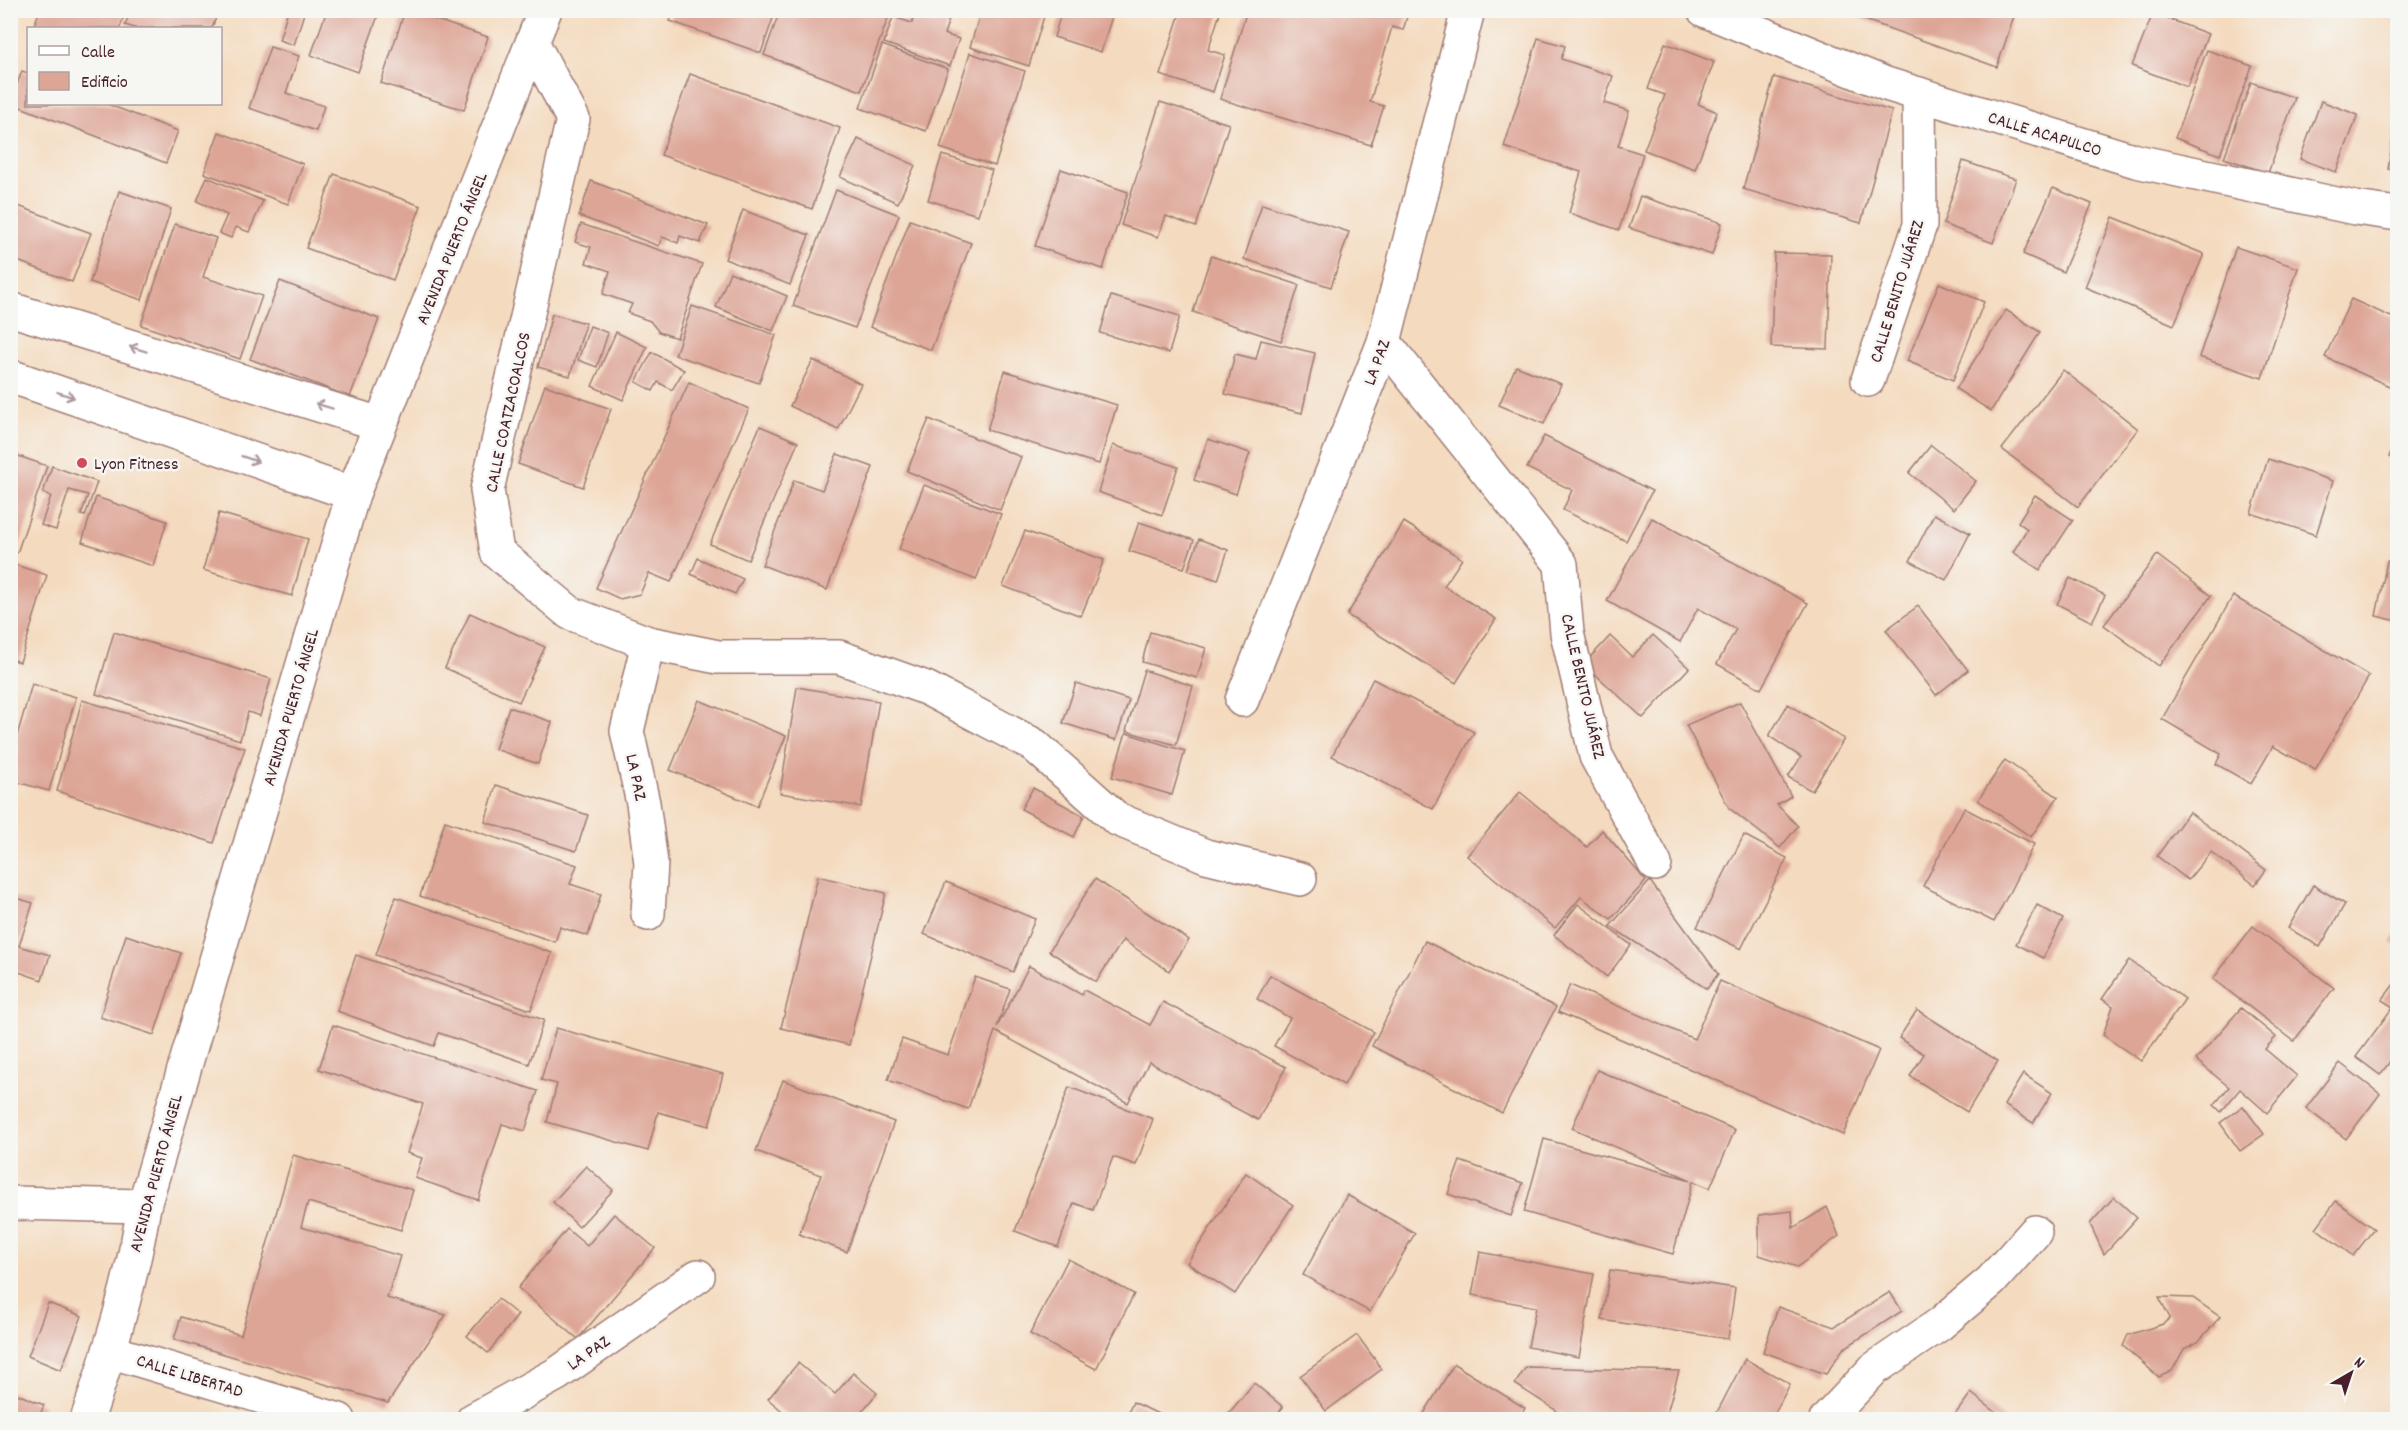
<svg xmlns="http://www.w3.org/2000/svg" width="2408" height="1430" font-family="Dekko,sans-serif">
  <rect width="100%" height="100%" fill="#f6f6f2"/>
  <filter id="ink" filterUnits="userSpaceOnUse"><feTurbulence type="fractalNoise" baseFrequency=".0167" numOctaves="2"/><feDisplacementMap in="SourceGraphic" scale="12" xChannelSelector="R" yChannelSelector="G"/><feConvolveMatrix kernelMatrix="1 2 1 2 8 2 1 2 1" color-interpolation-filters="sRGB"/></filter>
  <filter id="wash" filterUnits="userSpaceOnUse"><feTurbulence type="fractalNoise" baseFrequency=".008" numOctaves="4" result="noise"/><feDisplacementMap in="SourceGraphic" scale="24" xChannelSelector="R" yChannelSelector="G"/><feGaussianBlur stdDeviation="1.35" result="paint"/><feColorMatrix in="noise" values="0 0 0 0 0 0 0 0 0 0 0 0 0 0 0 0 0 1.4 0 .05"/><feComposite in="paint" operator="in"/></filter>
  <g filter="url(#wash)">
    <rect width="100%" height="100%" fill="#f4dabe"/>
    <g id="blocks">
      <g fill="#dda596">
        <polygon points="40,10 126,10 120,28 33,28"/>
        <polygon points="131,10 219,10 212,28 135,28 125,25"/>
        <polygon points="288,10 305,10 294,45 279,40"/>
        <polygon points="327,10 380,10 358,72 311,55"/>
        <polygon points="405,10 488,37 464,110 381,83"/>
        <polygon points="674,10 776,10 761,53 670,21"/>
        <polygon points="780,10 891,10 861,91 764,55"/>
        <polygon points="916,10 952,10 944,34 959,39 950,66 884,43 893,17 912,23"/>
        <polygon points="981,10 1046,10 1029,66 970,47"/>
        <polygon points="1062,10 1114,10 1101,52 1054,37"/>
        <polygon points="1181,10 1221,10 1208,50 1225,55 1213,92 1160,75"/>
        <polygon points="1247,10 1409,10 1403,30 1392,27 1370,102 1384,106 1371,145 1220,99"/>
        <polygon points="1837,10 2016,10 1997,67"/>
        <polygon points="2153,13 2208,34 2187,87 2132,66"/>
        <polygon points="1538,38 1565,46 1561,59 1613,76 1604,103 1629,111 1618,146 1643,154 1619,230 1569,213 1581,172 1504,147"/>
        <polygon points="1665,43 1714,62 1698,104 1717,112 1695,169 1644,150 1665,95 1648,89"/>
        <polygon points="882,45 948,69 926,131 860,108"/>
        <polygon points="270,47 299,56 286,93 324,106 316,131 249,108"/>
        <polygon points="2207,50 2252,66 2220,155 2175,138"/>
        <polygon points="970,53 1025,71 995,166 940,148"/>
        <polygon points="22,71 28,73 28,104 107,104 178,131 166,163 10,103"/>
        <polygon points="690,74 840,128 812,209 661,155"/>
        <polygon points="1774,77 1892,111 1861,223 1743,189"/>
        <polygon points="2251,82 2295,98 2268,173 2224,158"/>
        <polygon points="2321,101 2358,115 2336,172 2300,159"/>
        <polygon points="1160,102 1229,124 1196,227 1166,216 1158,237 1121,225"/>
        <polygon points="2396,123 2398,123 2398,170 2388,169"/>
        <polygon points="219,132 303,164 288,204 204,173"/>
        <polygon points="858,139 915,165 898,203 840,177"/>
        <polygon points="942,155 992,170 978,215 928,200"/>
        <polygon points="1963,161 2016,179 1993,243 1943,224"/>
        <polygon points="1061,169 1128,192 1103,269 1035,246"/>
        <polygon points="334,174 421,206 393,280 306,248"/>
        <polygon points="207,177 263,201 249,232 236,227 231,238 219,233 227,215 197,201"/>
        <polygon points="591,181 708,225 700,243 680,236 678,243 662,237 659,246 579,216"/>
        <polygon points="2053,188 2092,204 2063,272 2023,254"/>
        <polygon points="836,190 899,215 855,328 793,306"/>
        <polygon points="119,191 171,209 142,300 90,282"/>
        <polygon points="1640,196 1722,223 1712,255 1629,228"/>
        <polygon points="10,203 91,233 72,282 10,258"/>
        <polygon points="1262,204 1349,232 1331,287 1244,259"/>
        <polygon points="743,210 809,235 790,285 725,259"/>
        <polygon points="2113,217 2204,254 2174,325 2085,287"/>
        <polygon points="910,220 971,243 931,350 870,327"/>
        <polygon points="175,224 216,238 203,277 262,296 240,359 141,325"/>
        <polygon points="581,224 702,264 677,338 659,332 650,321 628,313 632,304 603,294 610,271 586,263 591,247 575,242"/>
        <polygon points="2236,247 2298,268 2262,378 2199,357"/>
        <polygon points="1774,253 1831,254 1828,349 1771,347"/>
        <polygon points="1211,256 1299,285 1281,341 1193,312"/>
        <polygon points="730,272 787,296 773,331 716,307"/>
        <polygon points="280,281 379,319 350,397 250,359"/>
        <polygon points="1939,283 1984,302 1953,380 1907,361"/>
        <polygon points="1111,296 1180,316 1169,353 1100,333"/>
        <polygon points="2351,299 2398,320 2398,390 2325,357"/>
        <polygon points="692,306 776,335 759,383 675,355"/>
        <polygon points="2006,310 2040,332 1991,411 1956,389"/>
        <polygon points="552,314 586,323 570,376 538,367"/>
        <polygon points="590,326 608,333 597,367 578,360"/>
        <polygon points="616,332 647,347 623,400 592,386"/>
        <polygon points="1261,340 1315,353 1302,413 1225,394 1235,354 1256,359"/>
        <polygon points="652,352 684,370 672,390 658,382 653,391 636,382"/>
        <polygon points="813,360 861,384 838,430 790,406"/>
        <polygon points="1516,366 1561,384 1544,424 1499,405"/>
        <polygon points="2063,370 2138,429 2078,507 2002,449"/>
        <polygon points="1005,371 1117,405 1099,464 987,430"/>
        <polygon points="689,382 749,409 671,582 649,573 640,594 620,599 596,588"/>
        <polygon points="545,385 611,409 583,487 518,464"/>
        <polygon points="929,419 1021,457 1000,510 907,471"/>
        <polygon points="760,426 798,442 748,560 710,544"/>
        <polygon points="2398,432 2398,460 2389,457"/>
        <polygon points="1544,436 1652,491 1626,541 1563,510 1572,490 1527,468"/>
        <polygon points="1208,439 1250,453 1236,494 1194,480"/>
        <polygon points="1113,445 1178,467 1162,515 1098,492"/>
        <polygon points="1931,445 1976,481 1954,509 1909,473"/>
        <polygon points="10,453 47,466 17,553 10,551"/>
        <polygon points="837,454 873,467 827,590 762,565 794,480 822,490"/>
        <polygon points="2268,459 2333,481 2316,535 2251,513"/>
        <polygon points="52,466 97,482 85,516 81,515 88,495 69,490 56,530 41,525 51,496 43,493"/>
        <polygon points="924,485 1001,514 976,580 899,549"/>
        <polygon points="2035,495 2073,520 2040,570 2013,552 2027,529 2018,522"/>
        <polygon points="96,497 167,521 153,566 82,542"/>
        <polygon points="219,513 308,539 292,596 203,570"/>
        <polygon points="1934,514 1970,533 1946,580 1910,561"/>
        <polygon points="1652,518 1808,603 1761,689 1717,664 1736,629 1698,608 1680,642 1607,601"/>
        <polygon points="1139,522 1194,540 1184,568 1129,551"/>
        <polygon points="1404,522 1462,559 1444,586 1496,619 1456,683 1347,615"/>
        <polygon points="1025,531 1104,560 1081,616 1003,586"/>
        <polygon points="1199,539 1228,550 1218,580 1188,570"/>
        <polygon points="2157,555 2211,596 2159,666 2104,625"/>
        <polygon points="698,558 743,579 735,594 691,574"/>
        <polygon points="2387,561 2398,563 2398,621 2376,616"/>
        <polygon points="15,565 47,575 20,662 10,659 10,579"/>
        <polygon points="2070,578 2105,595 2092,622 2057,604"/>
        <polygon points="2233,596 2369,676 2315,770 2273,746 2251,784 2216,764 2221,754 2162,719"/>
        <polygon points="1918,606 1968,670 1936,695 1886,630"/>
        <polygon points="470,613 545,647 519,702 445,668"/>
        <polygon points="114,632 271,679 260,716 248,712 240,740 96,694"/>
        <polygon points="1150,632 1206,648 1197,678 1142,662"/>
        <polygon points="1653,635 1689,668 1643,718 1584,664 1610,636 1632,657"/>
        <polygon points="1144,670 1193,686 1176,745 1126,731"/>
        <polygon points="1373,679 1474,732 1433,809 1332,756"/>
        <polygon points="1076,683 1129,700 1116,740 1063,723"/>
        <polygon points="32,684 76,697 49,791 10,780 10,760"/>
        <polygon points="797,687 879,701 861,807 780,793"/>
        <polygon points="82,700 245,748 214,843 57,791"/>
        <polygon points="699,700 786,736 757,806 670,770"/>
        <polygon points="1740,702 1791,796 1777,805 1798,826 1780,848 1729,808 1686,725"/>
        <polygon points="1788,704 1844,739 1812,791 1788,777 1801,757 1769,736"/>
        <polygon points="509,707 552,722 538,764 495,749"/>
        <polygon points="1126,733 1185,751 1172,795 1112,777"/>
        <polygon points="2005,760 2058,797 2031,837 1978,800"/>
        <polygon points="496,785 588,815 576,851 485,822"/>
        <polygon points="1033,788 1084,816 1074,837 1021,809"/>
        <polygon points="1520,792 1587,847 1602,830 1646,881 1611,919 1581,897 1555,928 1467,856"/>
        <polygon points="1964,808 2034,844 1994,922 1923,886"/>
        <polygon points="2189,812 2266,870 2255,885 2211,852 2188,880 2157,856"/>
        <polygon points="445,821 577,865 570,884 601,894 588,936 560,927 555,942 420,896"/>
        <polygon points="1744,835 1787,858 1741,949 1697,927"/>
        <polygon points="818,876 886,893 849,1045 781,1028"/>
        <polygon points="1095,879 1189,940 1169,971 1123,940 1096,982 1049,951"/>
        <polygon points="1650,881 1718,974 1707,989 1610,926"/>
        <polygon points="946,882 1035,919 1013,972 924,934"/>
        <polygon points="2313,885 2345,904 2320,947 2288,928"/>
        <polygon points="10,896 33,903 19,946 50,955 42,980 10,969"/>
        <polygon points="396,897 552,953 531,1010 376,955"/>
        <polygon points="1578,904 1631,945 1607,977 1554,935"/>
        <polygon points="2037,905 2063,919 2043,958 2016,944"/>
        <polygon points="2253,926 2334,988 2294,1041 2213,979"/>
        <polygon points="2398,931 2398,947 2391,943"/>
        <polygon points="126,935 181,953 154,1035 100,1017"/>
        <polygon points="1425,941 1556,1007 1502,1113 1372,1046"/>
        <polygon points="356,955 544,1020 529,1064 439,1033 434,1046 337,1011"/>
        <polygon points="2129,960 2185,999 2141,1061 2103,1035 2113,1006 2102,999"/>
        <polygon points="1029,966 1082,995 1084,990 1150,1025 1163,1002 1286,1067 1258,1120 1149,1062 1128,1103 995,1031 968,1109 888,1080 902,1039 948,1055 975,977 1010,989 997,1027"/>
        <polygon points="1270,975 1374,1032 1344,1085 1274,1046 1290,1018 1257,999"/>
        <polygon points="2398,979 2398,1051 2380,1075 2356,1057 2393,1007 2382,1000"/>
        <polygon points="1720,981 1879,1050 1843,1135 1558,1012 1570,985 1694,1039"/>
        <polygon points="2241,1008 2276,1037 2265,1049 2297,1076 2267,1113 2240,1089 2221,1112 2214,1105 2229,1087 2196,1060"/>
        <polygon points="1917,1010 1998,1061 1967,1112 1910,1076 1924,1054 1899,1038"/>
        <polygon points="333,1025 538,1091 525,1131 502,1124 478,1200 415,1178 422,1158 407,1153 423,1104 319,1069"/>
        <polygon points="556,1028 723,1074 709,1126 658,1112 648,1151 547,1122 557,1084 541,1080"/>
        <polygon points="2340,1063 2380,1094 2346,1139 2306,1108"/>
        <polygon points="1597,1070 1735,1130 1710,1188 1693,1181 1673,1254 1524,1212 1544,1139 1691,1180 1572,1128"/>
        <polygon points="2023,1074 2052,1093 2033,1123 2004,1105"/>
        <polygon points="783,1080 894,1122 847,1252 799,1234 821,1175 756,1151"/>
        <polygon points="1069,1087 1153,1119 1136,1165 1113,1157 1093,1210 1074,1203 1058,1247 1015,1231"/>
        <polygon points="2243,1106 2264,1134 2240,1151 2220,1123"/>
        <polygon points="293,1155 413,1190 401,1230 308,1202 301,1227 400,1256 387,1298 446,1315 388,1403 174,1339 181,1317 241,1335"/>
        <polygon points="1460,1161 1523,1183 1511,1216 1448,1194"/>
        <polygon points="586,1166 613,1190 579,1227 553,1202"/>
        <polygon points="1246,1173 1293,1205 1235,1294 1187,1263"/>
        <polygon points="1347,1195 1415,1233 1370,1312 1303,1275"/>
        <polygon points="2114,1197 2137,1218 2104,1254 2090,1224"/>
        <polygon points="2336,1201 2374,1229 2353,1256 2316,1228"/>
        <polygon points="1827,1207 1839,1236 1797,1267 1759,1255 1759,1215 1792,1211 1793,1228"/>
        <polygon points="614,1214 655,1248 578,1339 518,1288 567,1229 587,1246"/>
        <polygon points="1480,1252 1594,1274 1579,1357 1528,1347 1536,1307 1472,1295"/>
        <polygon points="1068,1259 1134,1294 1096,1369 1030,1334"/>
        <polygon points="1610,1270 1735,1288 1728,1339 1602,1320"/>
        <polygon points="1890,1292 1902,1311 1843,1349 1826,1374 1763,1352 1778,1307 1834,1327"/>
        <polygon points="2159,1297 2193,1298 2220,1317 2198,1342 2184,1349 2172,1371 2159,1377 2123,1346 2128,1335 2163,1324 2170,1318"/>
        <polygon points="498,1299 518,1315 488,1353 467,1336"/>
        <polygon points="48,1303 82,1316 61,1370 28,1356"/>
        <polygon points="1357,1335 1382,1369 1326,1411 1300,1376"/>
        <polygon points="1745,1359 1790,1384 1771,1420 1713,1420"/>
        <polygon points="798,1363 835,1394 853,1373 877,1393 855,1420 793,1420 768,1399"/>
        <polygon points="1454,1364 1525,1408 1519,1420 1420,1420"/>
        <polygon points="1526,1367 1679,1371 1665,1420 1571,1420 1515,1384"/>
        <polygon points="1254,1383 1283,1407 1273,1420 1223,1420"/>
        <polygon points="10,1391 44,1405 38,1420 10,1420"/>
        <polygon points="1971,1393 2006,1420 1951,1420"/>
        <polygon points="1133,1402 1171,1420 1125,1420"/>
      </g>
    </g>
  </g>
  <g filter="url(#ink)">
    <use href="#blocks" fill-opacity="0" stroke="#9f7c74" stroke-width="1.5"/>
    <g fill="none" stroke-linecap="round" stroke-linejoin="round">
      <g stroke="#9f7c74" stroke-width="36">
        <g id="minor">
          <polyline points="1704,10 1886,84 2136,161 2355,208 2398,214"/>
          <polyline points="533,44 573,119 487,490 497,552 570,613 648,643 718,657 839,657 926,688 1034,745 1117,819 1206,856 1300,879"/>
          <polyline points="10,309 380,424"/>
          <polyline points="1384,342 1561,564 1567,633 1596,756 1655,864"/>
          <polyline points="10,376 353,494"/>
          <polyline points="1868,380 1920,225 1919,94"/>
          <polyline points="648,643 627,731 643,803 651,863 648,914"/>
          <polyline points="1242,700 1384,342 1468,10"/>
          <polyline points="10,1203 144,1206"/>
          <polyline points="109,1351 339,1420"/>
          <path d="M87 1420C110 1350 133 1278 144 1206L353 494 545 10"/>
          <polyline points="473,1420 557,1374 698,1276"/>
          <polyline points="1826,1420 1874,1369 1940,1324 1991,1281 2035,1232"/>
        </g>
      </g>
      <use href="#minor" stroke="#fff" stroke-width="33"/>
    </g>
    <defs><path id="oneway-shaft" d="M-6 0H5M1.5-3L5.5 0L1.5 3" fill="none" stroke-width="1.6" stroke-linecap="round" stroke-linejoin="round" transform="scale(1.5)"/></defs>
    <g stroke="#ae9aa0">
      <use href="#oneway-shaft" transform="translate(138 349) rotate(-163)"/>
      <use href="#oneway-shaft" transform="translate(66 395) rotate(19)"/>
      <use href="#oneway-shaft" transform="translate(324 406) rotate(-163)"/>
      <use href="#oneway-shaft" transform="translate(250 459) rotate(19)"/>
    </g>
  </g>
  <circle fill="#d1495b" stroke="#f6f6f2" stroke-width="2" cx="82" cy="463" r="6"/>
  <g text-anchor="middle" stroke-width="5" stroke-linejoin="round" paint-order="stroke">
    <g font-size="18" fill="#4a1f2b" stroke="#f6f6f2">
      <text transform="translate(2045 133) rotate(17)" y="6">CALLE ACAPULCO</text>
      <text transform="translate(451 248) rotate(-68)" y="6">AVENIDA PUERTO ÁNGEL</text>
      <text transform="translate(1896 291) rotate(-73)" y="6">CALLE BENITO JUÁREZ</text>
      <text transform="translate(1376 362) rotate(-70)" y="6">LA PAZ</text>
      <text transform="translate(507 412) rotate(-78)" y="6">CALLE COATZACOALCOS</text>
      <text transform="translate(1584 686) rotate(77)" y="6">CALLE BENITO JUÁREZ</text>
      <text transform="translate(290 707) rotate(-74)" y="6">AVENIDA PUERTO ÁNGEL</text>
      <text transform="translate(637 777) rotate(78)" y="6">LA PAZ</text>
      <text transform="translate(155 1173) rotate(-75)" y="6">AVENIDA PUERTO ÁNGEL</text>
      <text transform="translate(588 1352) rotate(-35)" y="6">LA PAZ</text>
      <text transform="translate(190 1375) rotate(17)" y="6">CALLE LIBERTAD</text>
    </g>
    <g font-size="18" fill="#4a1f2b" stroke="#f6f6f2" text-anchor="start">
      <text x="94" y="469">Lyon Fitness</text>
    </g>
  </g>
  <rect width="2408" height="1430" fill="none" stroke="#f6f6f2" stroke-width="36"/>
  <rect x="27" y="27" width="195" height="78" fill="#f6f6f2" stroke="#b1a0a2" stroke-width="1.5"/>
  <rect x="39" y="46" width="30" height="9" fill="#ffffff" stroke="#b1a0a2" stroke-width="1.5"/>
  <text x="81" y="57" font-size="18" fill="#4a1f2b">Calle</text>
  <rect x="39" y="72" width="30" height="18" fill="#dda596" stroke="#b1a0a2" stroke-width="1.5"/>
  <text x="81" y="87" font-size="18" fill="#4a1f2b">Edificio</text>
  <g transform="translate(2351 1373) rotate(39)" stroke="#f6f6f2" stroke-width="4.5" paint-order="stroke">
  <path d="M0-4.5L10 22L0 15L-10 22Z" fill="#4a1f2b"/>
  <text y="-9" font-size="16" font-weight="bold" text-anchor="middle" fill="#4a1f2b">N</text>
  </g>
</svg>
